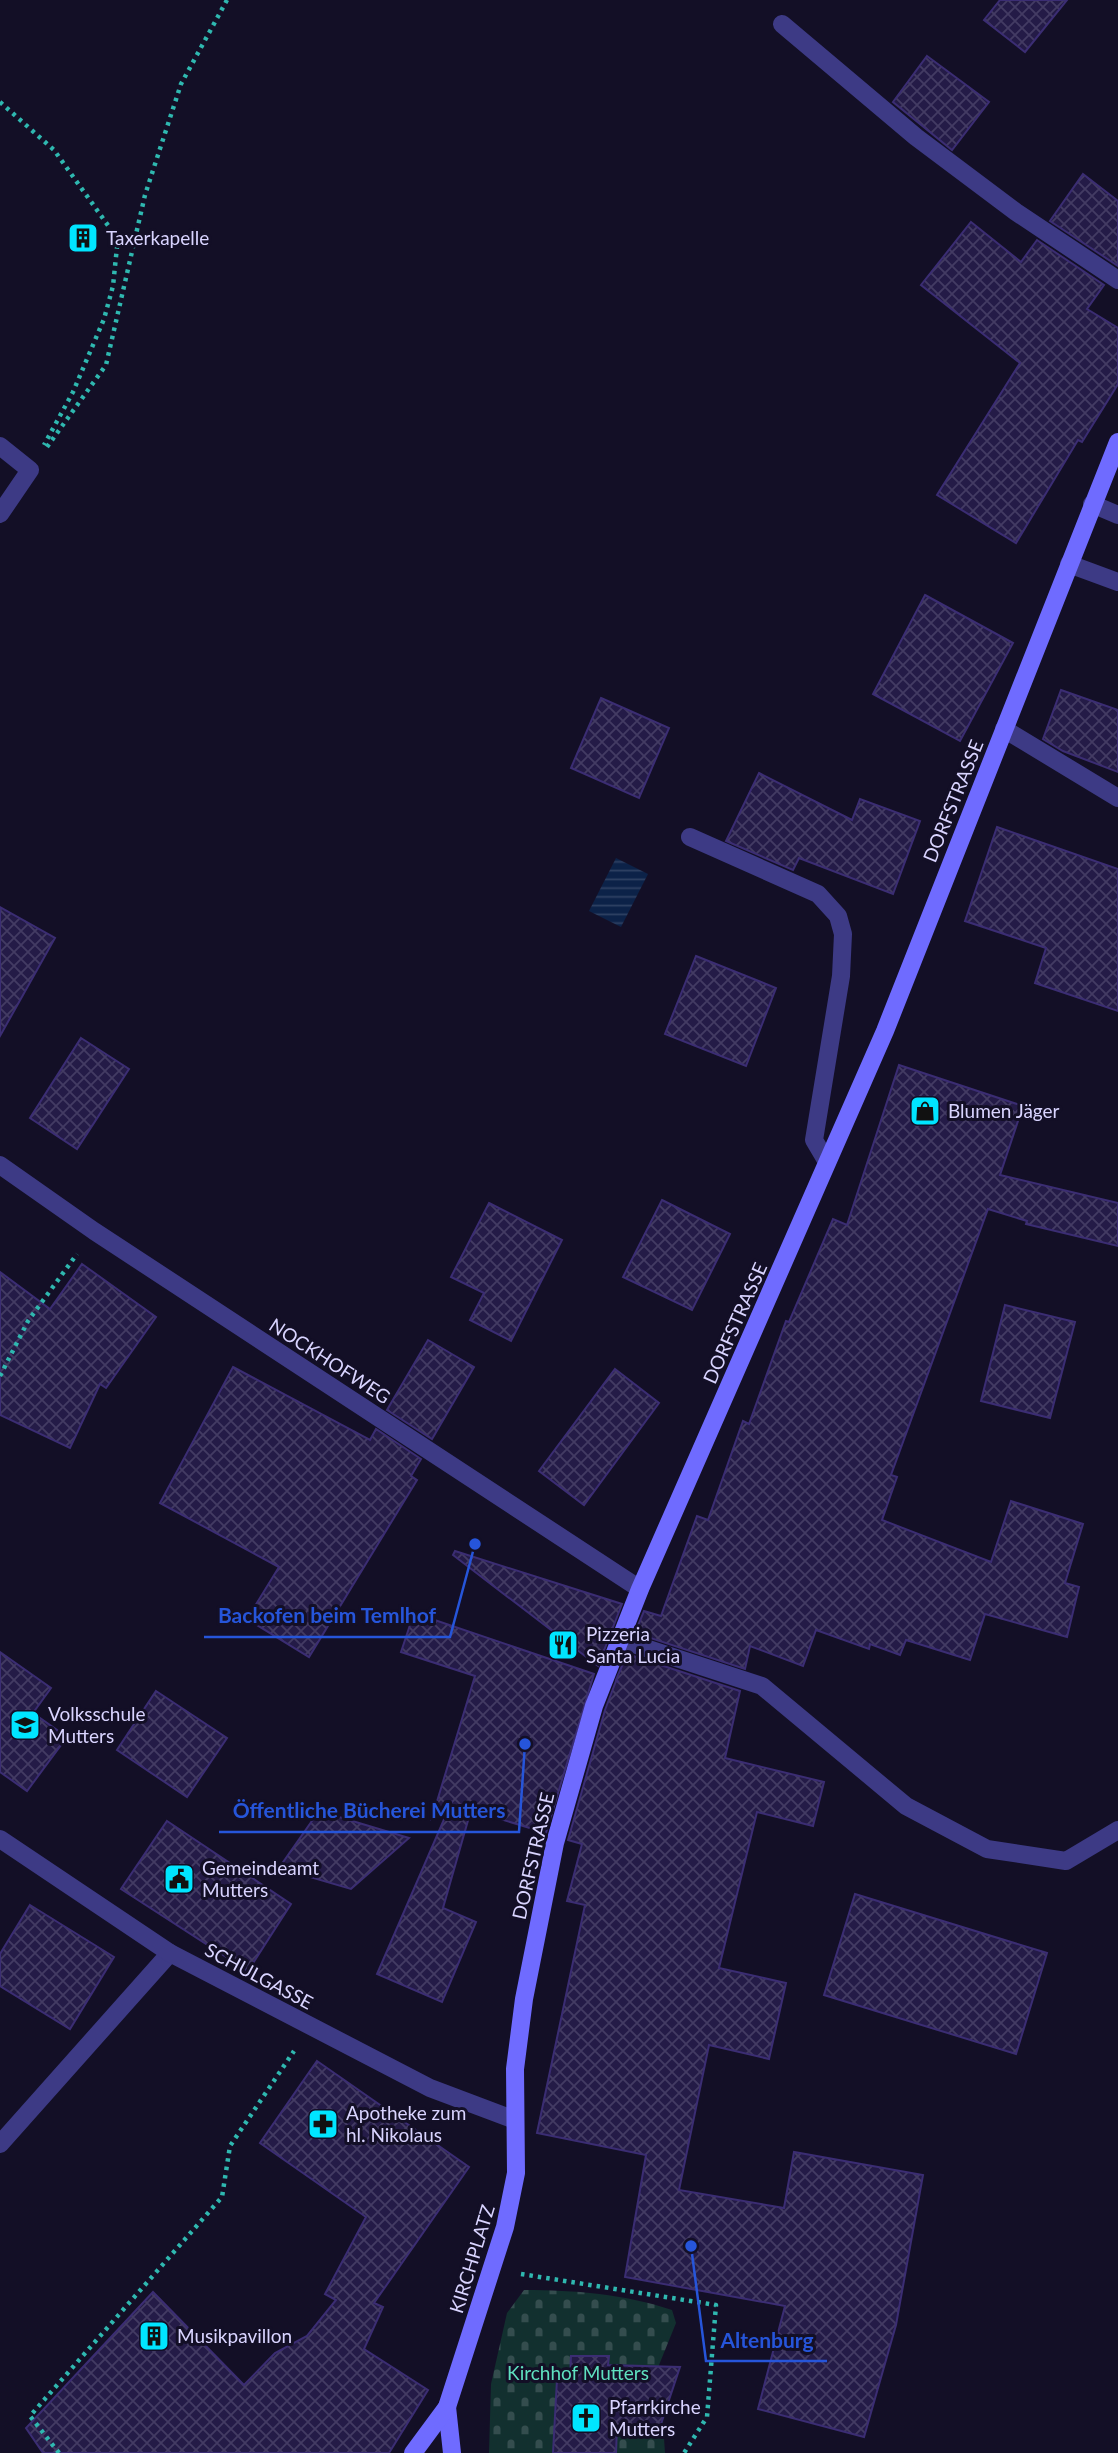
<svg xmlns="http://www.w3.org/2000/svg" width="1118" height="2453" font-family="Lato,sans-serif">
  <defs>
    <pattern id="cemetery-stones" width="16" height="16" patternUnits="userSpaceOnUse" patternTransform="scale(1.75)"><rect width="16" height="16" fill="#12302f"/><path d="M2 7V4a2 2 0 0 1 4 0v3zM10 15v-3a2 2 0 0 1 4 0v3z" fill="#344d4e"/></pattern>
    <pattern id="water-rules" width="6" height="5" patternUnits="userSpaceOnUse" patternTransform="scale(1.75)"><rect width="6" height="5" fill="#0c2248"/><path d="M0 2.5h6" fill="none" stroke="#2f4163"/></pattern>
    <pattern id="building-cross-hatch" width="8" height="8" patternUnits="userSpaceOnUse" patternTransform="scale(1.75)"><rect width="8" height="8" fill="#241b47"/><path d="M0 0l8 8M0 8l8-8" fill="none" stroke="#433b63"/></pattern>
  </defs>
  <rect width="100%" height="100%" fill="#130f26"/>
  <path fill="url(#cemetery-stones)" d="M524 2290C574 2290 625 2294 672 2310L676 2323 659 2365 665 2453H489L491 2384 507 2313Z"/>
  <polygon fill="url(#water-rules)" points="616,858 648,874 621,927 589,911"/>
  <g fill="url(#building-cross-hatch)" stroke="#3b2d73" stroke-width="2">
    <polygon points="1000,0 1067,0 1025,52 984,20"/>
    <polygon points="927,56 989,102 952,150 893,102"/>
    <polygon points="1083,174 1118,201 1118,266 1050,221"/>
    <polygon points="971,222 1021,262 1037,240 1104,285 1087,309 1118,328 1118,384 1082,442 1078,440 1016,543 937,495 1020,363 921,285"/>
    <polygon points="925,595 1013,643 960,741 873,694"/>
    <polygon points="1061,690 1118,710 1118,772 1063,751 1043,739"/>
    <polygon points="601,698 669,728 639,798 571,768"/>
    <polygon points="759,773 852,820 860,799 920,821 893,894 799,858 793,870 726,841"/>
    <polygon points="997,827 1118,869 1118,1011 1035,983 1046,948 965,921"/>
    <polygon points="0,907 55,938 0,1036"/>
    <polygon points="696,956 776,988 746,1066 665,1034"/>
    <polygon points="81,1038 129,1069 77,1149 30,1118"/>
    <polygon points="899,1065 1023,1106 1000,1175 1118,1203 1118,1246 1026,1224 1027,1221 988,1209 891,1475 897,1477 882,1520 991,1562 1011,1501 1083,1524 1065,1583 1079,1587 1067,1637 985,1614 970,1660 906,1640 900,1655 870,1644 869,1649 816,1630 803,1666 750,1646 745,1669 635,1633 644,1611 661,1616 697,1516 708,1520 743,1421 749,1424 786,1321 789,1322 833,1219 847,1225"/>
    <polygon points="662,1200 730,1234 692,1310 623,1277"/>
    <polygon points="489,1203 562,1240 511,1341 470,1320 484,1293 451,1277"/>
    <polygon points="82,1264 156,1317 106,1388 100,1384 70,1448 0,1415 0,1272 50,1309"/>
    <polygon points="1005,1305 1075,1322 1050,1418 981,1401"/>
    <polygon points="428,1340 474,1367 432,1439 387,1410"/>
    <polygon points="233,1367 370,1440 376,1429 421,1459 411,1476 417,1480 309,1657 247,1619 279,1567 160,1503"/>
    <polygon points="615,1369 659,1403 584,1505 539,1471"/>
    <polygon points="455,1551 622,1604 598,1666 453,1555"/>
    <polygon points="414,1613 594,1674 546,1833 471,1810 443,1908 476,1922 442,2002 377,1974 452,1801 432,1818 475,1676 401,1652"/>
    <polygon points="0,1652 51,1688 33,1713 67,1737 27,1791 0,1772"/>
    <polygon points="627,1654 740,1691 725,1758 824,1782 813,1826 757,1812 719,1968 786,1983 769,2059 709,2045 679,2190 784,2208 794,2152 923,2175 896,2325 864,2437 758,2409 785,2306 625,2277 646,2155 537,2133 585,1905 567,1901 582,1844 568,1840 605,1710 616,1681 619,1682 616,1680"/>
    <polygon points="156,1691 227,1738 187,1797 117,1750"/>
    <polygon points="319,1811 409,1838 351,1889 279,1868"/>
    <polygon points="167,1821 291,1904 248,1971 121,1889"/>
    <polygon points="855,1894 1047,1953 1016,2054 824,1995"/>
    <polygon points="30,1905 114,1957 70,2029 0,1986 0,1954"/>
    <polygon points="317,2061 469,2167 374,2303 383,2307 364,2349 428,2390 389,2453 43,2453 26,2428 153,2292 244,2385 275,2353 307,2336 336,2300 325,2294 366,2217 260,2143"/>
    <polygon points="571,2356 609,2356 608,2365 680,2367 659,2430 617,2428 616,2453 553,2453 557,2379 570,2380"/>
  </g>
  <g fill="none" stroke-linecap="round" stroke-linejoin="round">
    <g stroke="#2fb8b0" stroke-width="4.5" stroke-dasharray="3.5 5" stroke-linecap="butt">
      <polyline points="0,102 54,150 112,231 117,247 113,286 104,319 73,392 44,445"/>
      <polyline points="47,447 106,365 145,195 181,84 227,0"/>
      <polyline points="0,1376 28,1321 77,1254"/>
      <polyline points="521,2274 716,2305 707,2417 684,2453"/>
      <polyline points="59,2453 30,2416 222,2197 230,2146 294,2051"/>
    </g>
    <g stroke="#3d3a85" stroke-width="18">
      <polyline points="782,24 916,137 1016,212 1118,280"/>
      <polyline points="0,446 30,470 0,514"/>
      <polyline points="1092,504 1118,515"/>
      <polyline points="1069,564 1118,582"/>
      <polyline points="1004,729 1118,798"/>
      <polyline points="690,837 818,894 838,916 843,934 841,976 814,1140 827,1162"/>
      <polyline points="618,1639 762,1686 906,1806 987,1849 1066,1861 1118,1830"/>
      <polyline points="0,2144 170,1953"/>
    </g>
    <g stroke="#3d3a85" stroke-width="18">
      <polyline points="0,1165 94,1231 640,1589"/>
      <polyline points="0,1839 170,1953 430,2088 515,2120"/>
    </g>
    <g stroke="#6f6bff" stroke-width="18">
      <polyline points="447,2407 452,2453"/>
      <polyline points="413,2453 447,2407 505,2227 516,2173 515,2069 524,1999 555,1843 594,1706 640,1589 885,1031 1118,442"/>
    </g>
  </g>
  <defs>
    <g id="building-square" transform="scale(1.575)"><rect x="-9" y="-9" width="18" height="18" rx="4" fill="#00e5ff" stroke="#130f26"/><path d="M-4-6H4V6H1V3H-1V6H-4ZM-2.5-4.3h1.7v1.8h-1.7ZM.8-4.3h1.7v1.8H.8ZM-2.5-1h1.7V.8h-1.7ZM.8-1h1.7V.8H.8Z" fill="#111"/></g>
    <g id="shop-square" transform="scale(1.575)"><rect x="-9" y="-9" width="18" height="18" rx="4" fill="#00e5ff" stroke="#130f26"/><path d="M-5-2.5h2.3a2.7 3.5 0 0 1 5.4 0H5L5.5 6h-11ZM-1.5-2.5h3a1.5 2.3 0 0 0-3 0Z" fill="#111"/></g>
    <g id="restaurant-square" transform="scale(1.575)"><rect x="-9" y="-9" width="18" height="18" rx="4" fill="#00e5ff" stroke="#130f26"/><path d="M-5-6h1v4h1v-4h1v4h1v-4h1v5L-1.5 .5V6h-2V.5L-5-1ZM5-6V6H3V1.5H1.5Q1.5-4 5-6Z" fill="#111"/></g>
    <g id="school-square" transform="scale(1.575)"><rect x="-9" y="-9" width="18" height="18" rx="4" fill="#00e5ff" stroke="#130f26"/><path d="M0-5L7-2L0 1L-7-2ZM-4 1L0 2.5L4 1V4Q0 6-4 4Z" fill="#111"/></g>
    <g id="civic-square" transform="scale(1.575)"><rect x="-9" y="-9" width="18" height="18" rx="4" fill="#00e5ff" stroke="#130f26"/><path d="M-.6-6.5H3V-4.5H.6V-3L4-1V1h2V6H-6V1h2V-1L-.6-3ZM-1.2 2.5V6h2.4V2.5Z" fill="#111"/></g>
    <g id="pharmacy-square" transform="scale(1.575)"><rect x="-9" y="-9" width="18" height="18" rx="4" fill="#00e5ff" stroke="#130f26"/><path d="M-2-6h4v4h4v4h-4v4h-4v-4h-4v-4h4Z" fill="#111"/></g>
    <g id="church-square" transform="scale(1.575)"><rect x="-9" y="-9" width="18" height="18" rx="4" fill="#00e5ff" stroke="#130f26"/><path d="M-1.2-6h2.4v3.5h3.3v2.4h-3.3V6h-2.4V-.1h-3.3v-2.4h3.3Z" fill="#111"/></g>
  </defs>
  <g fill-rule="evenodd">
    <use href="#building-square" x="83" y="238"/>
    <use href="#shop-square" x="925" y="1111"/>
    <use href="#restaurant-square" x="563" y="1645"/>
    <use href="#school-square" x="25" y="1725"/>
    <use href="#civic-square" x="179" y="1879"/>
    <use href="#pharmacy-square" x="323" y="2124"/>
    <use href="#building-square" x="154" y="2336"/>
    <use href="#church-square" x="586" y="2418"/>
  </g>
  <g text-anchor="middle" stroke-width="6" stroke-linejoin="round" paint-order="stroke">
    <g font-size="19" fill="#d9d4ff" stroke="#130f26" text-anchor="start">
      <text x="106" y="245">Taxerkapelle</text>
      <text x="948" y="1118">Blumen Jäger</text>
      <text x="586" y="1641">Pizzeria<tspan x="586" dy="22">Santa Lucia</tspan></text>
      <text x="48" y="1721">Volksschule<tspan x="48" dy="22">Mutters</tspan></text>
      <text x="202" y="1875">Gemeindeamt<tspan x="202" dy="22">Mutters</tspan></text>
      <text x="346" y="2120">Apotheke zum<tspan x="346" dy="22">hl. Nikolaus</tspan></text>
      <text x="177" y="2343">Musikpavillon</text>
      <text x="609" y="2414">Pfarrkirche<tspan x="609" dy="22">Mutters</tspan></text>
    </g>
    <g font-size="19" fill="#d9d4ff" stroke="#130f26">
      <text transform="translate(953 801) rotate(-68)" y="7">DORFSTRASSE</text>
      <text transform="translate(735 1323) rotate(-66)" y="7">DORFSTRASSE</text>
      <text transform="translate(330 1361) rotate(33)" y="7">NOCKHOFWEG</text>
      <text transform="translate(533 1856) rotate(-77)" y="7">DORFSTRASSE</text>
      <text transform="translate(259 1976) rotate(28)" y="7">SCHULGASSE</text>
      <text transform="translate(472 2259) rotate(-73)" y="7">KIRCHPLATZ</text>
    </g>
    <g font-size="19" fill="#5fe0c0" stroke="#130f26">
      <text x="578" y="2380">Kirchhof Mutters</text>
    </g>
  </g>
  <path fill="none" stroke="#2655da" stroke-width="2.5" d="M475 1544L450 1637H204M525 1744L519 1832H219M691 2246L706 2361H827"/>
  <g fill="#2655da" stroke="#130f26" stroke-width="2.5">
    <circle cx="475" cy="1544" r="7"/>
    <circle cx="525" cy="1744" r="7"/>
    <circle cx="691" cy="2246" r="7"/>
  </g>
  <g font-size="21" text-anchor="middle" font-weight="bold" fill="#2655da" stroke="#130f26" stroke-width="6" stroke-linejoin="round" paint-order="stroke">
    <text x="327" y="1623">Backofen beim Temlhof</text>
    <text x="369" y="1818">Öffentliche Bücherei Mutters</text>
    <text x="767" y="2348">Altenburg</text>
  </g>
</svg>
